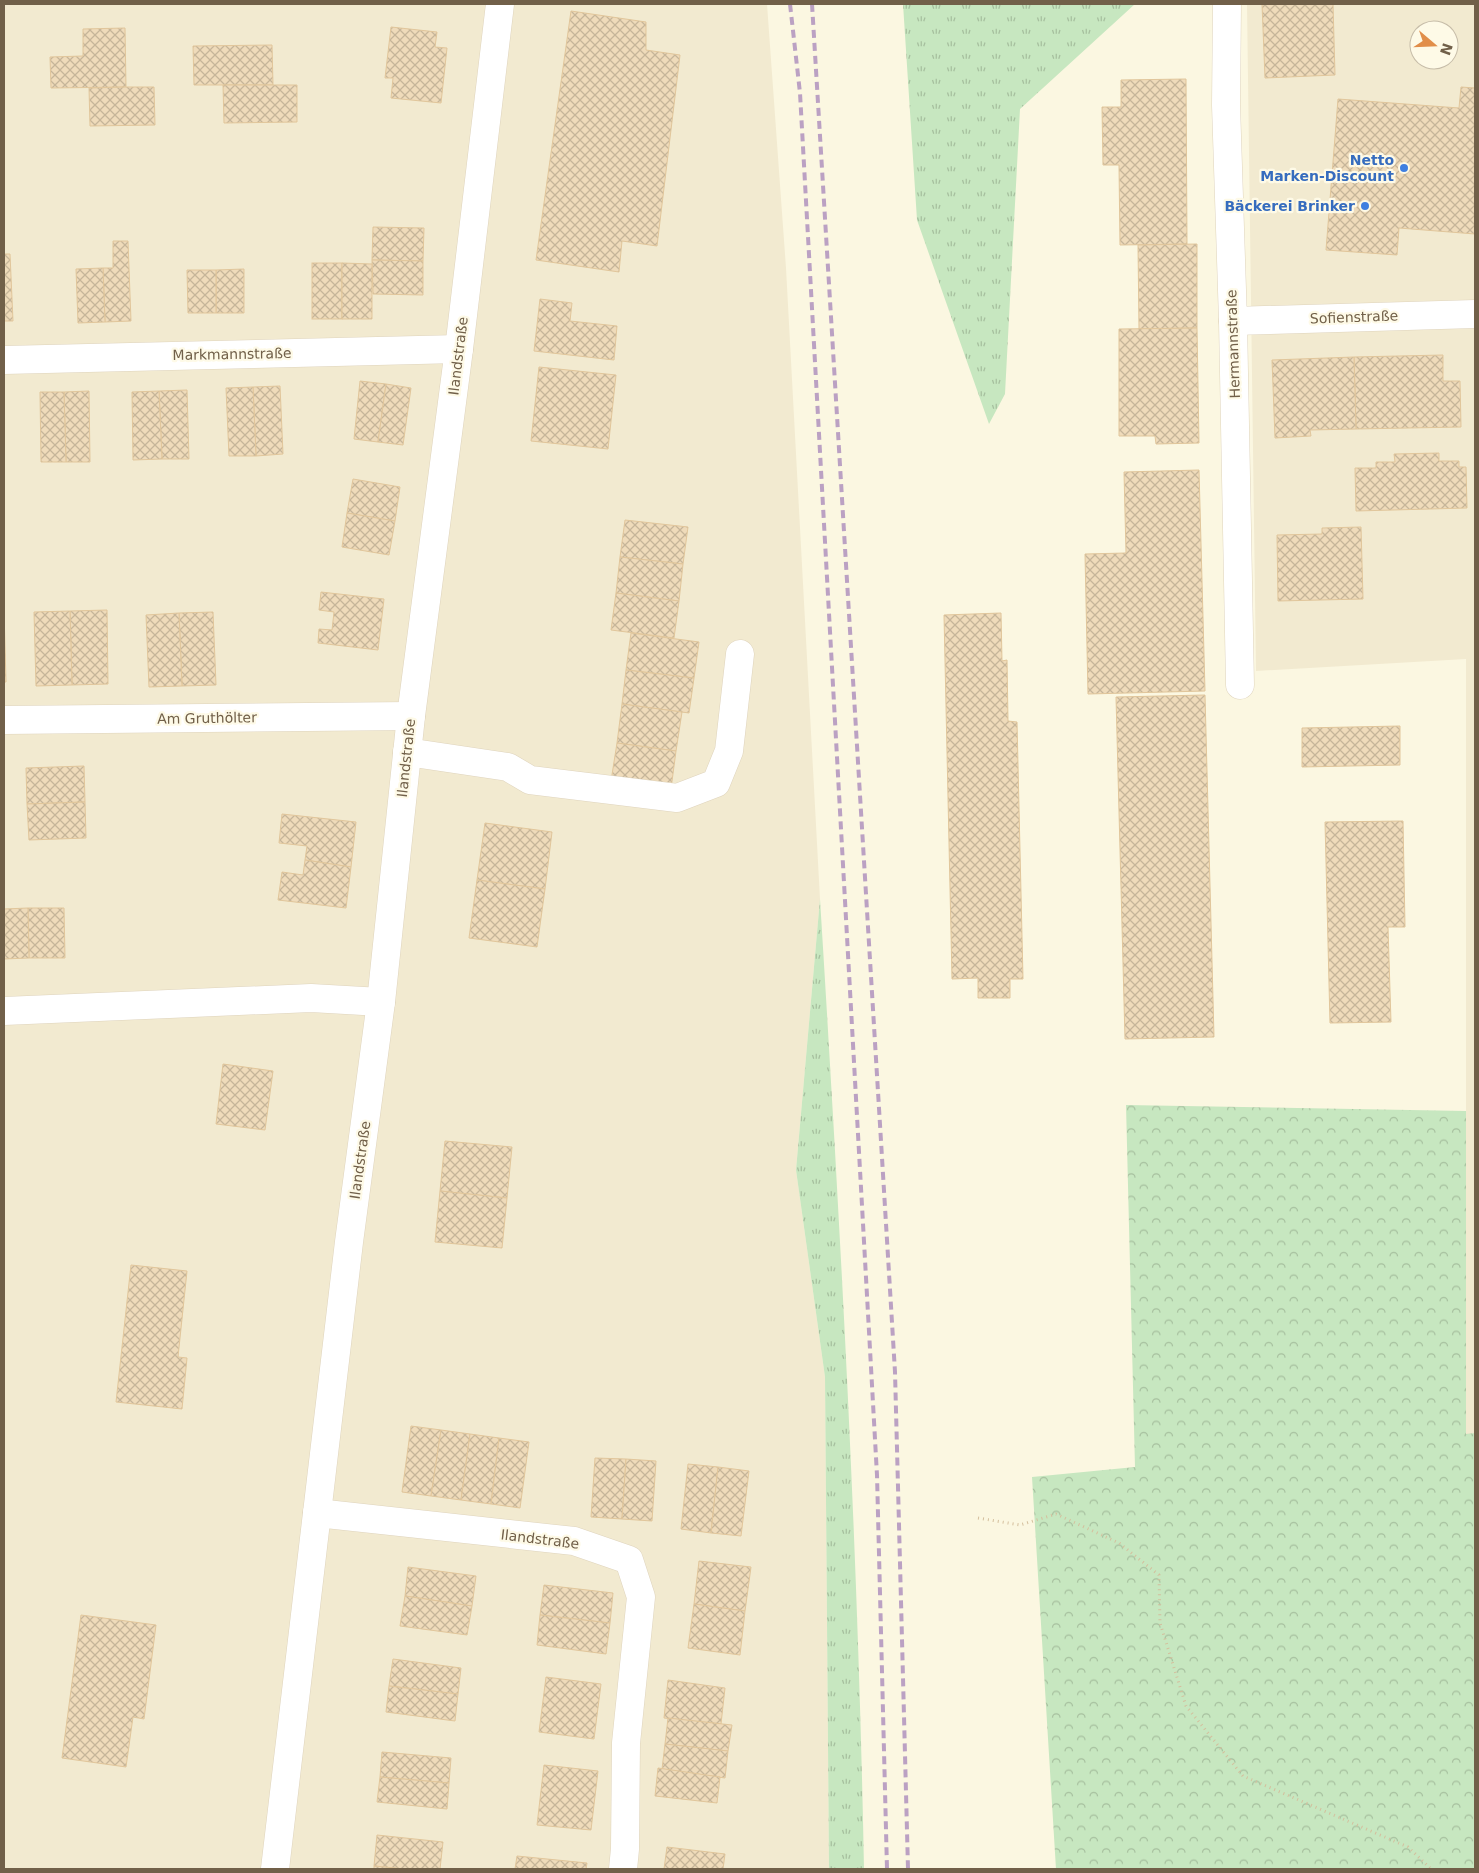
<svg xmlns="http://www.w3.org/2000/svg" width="1479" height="1873" font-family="'DejaVu Sans',sans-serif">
  <defs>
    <pattern id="grass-tufts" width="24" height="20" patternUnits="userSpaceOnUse" patternTransform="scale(1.25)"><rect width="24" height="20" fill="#c7e7c0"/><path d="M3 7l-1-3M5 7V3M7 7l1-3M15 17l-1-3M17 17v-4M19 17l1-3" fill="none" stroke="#a6bf9e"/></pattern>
    <pattern id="forest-crowns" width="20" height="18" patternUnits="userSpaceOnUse" patternTransform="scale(1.25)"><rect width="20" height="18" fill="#c7e7c0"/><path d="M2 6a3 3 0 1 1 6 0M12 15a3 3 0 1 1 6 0" fill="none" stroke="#a6bf9e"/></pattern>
    <pattern id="building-cross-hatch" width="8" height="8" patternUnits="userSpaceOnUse" patternTransform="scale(1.25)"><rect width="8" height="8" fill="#efdbba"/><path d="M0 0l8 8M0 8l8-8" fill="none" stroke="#c6b599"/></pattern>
  </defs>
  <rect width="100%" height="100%" fill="#fbf7e1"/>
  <g fill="#f2ead0" fill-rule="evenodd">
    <polygon points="4,4 767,4 786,268 820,899 796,1170 825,1377 829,1869 4,1869"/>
    <path d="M1247 4H1475V1433L1466 1435V659L1256 671ZM1419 30H1449V60H1419Z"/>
  </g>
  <g fill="url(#grass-tufts)">
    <polygon points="903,4 1135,4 1020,109 1005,394 989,424 917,220"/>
    <path d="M820 899C840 1222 858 1545 864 1869H829L825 1377 796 1170Z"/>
  </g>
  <polygon fill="url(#forest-crowns)" points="1126,1105 1466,1111 1466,1434 1475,1433 1475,1869 1056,1869 1032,1477 1135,1467"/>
  <g fill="url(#building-cross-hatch)" stroke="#e1c69b">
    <polygon points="1262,4 1333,4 1335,75 1265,78"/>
    <polygon points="571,11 646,22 646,50 680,55 657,246 622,241 619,272 536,260"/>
    <polygon points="391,27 437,32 435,47 447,48 441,103 391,98 393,78 385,78"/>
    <polygon points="125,28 126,87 51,88 50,57 83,56 83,29"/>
    <polygon points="272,45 273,85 194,85 193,46"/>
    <polygon points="1186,79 1187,244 1120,245 1119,165 1103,165 1102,107 1121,107 1121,80"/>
    <polygon points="223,85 297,85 297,122 224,123"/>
    <polygon points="126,87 154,87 155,125 90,126 89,88"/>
    <polygon points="1461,87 1475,88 1475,234 1399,228 1397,255 1326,250 1338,99 1459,108"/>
    <polygon points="373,227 424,228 423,261 372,260"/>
    <polygon points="113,241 128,241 131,321 105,322 103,268 113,268"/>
    <polygon points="1197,244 1197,328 1139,329 1138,245"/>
    <polygon points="4,254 10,254 13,321 4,321"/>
    <polygon points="372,260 423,261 423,295 373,294"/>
    <rect x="312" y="263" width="30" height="56"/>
    <polygon points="342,263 372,264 372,319 342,319"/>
    <polygon points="103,268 105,322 78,323 76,269"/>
    <polygon points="244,269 244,313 216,313 216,270"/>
    <polygon points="187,270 216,270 216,313 188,313"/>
    <polygon points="540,299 572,303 570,321 617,326 614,360 534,351"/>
    <polygon points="1197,328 1199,443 1156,444 1155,436 1119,436 1119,329"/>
    <polygon points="1443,355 1443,381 1460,381 1461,427 1356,429 1354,357"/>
    <polygon points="1354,357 1356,429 1310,430 1311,436 1275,438 1272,360"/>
    <polygon points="539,367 616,375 608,449 531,441"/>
    <polygon points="360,381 386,384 378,442 354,439"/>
    <polygon points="386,384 411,388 403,445 378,442"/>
    <polygon points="280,386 283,454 256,456 253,387"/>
    <polygon points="253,387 256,456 229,456 226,388"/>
    <polygon points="187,390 189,459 162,459 159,391"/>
    <polygon points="89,391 90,462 66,462 64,392"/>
    <polygon points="159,391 162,459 133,460 132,392"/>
    <polygon points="40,392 64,392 66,462 41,462"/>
    <polygon points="1439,453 1439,461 1459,461 1459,467 1466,467 1467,508 1356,511 1355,468 1376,468 1376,462 1395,462 1394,454"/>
    <polygon points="1199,470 1205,691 1088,694 1085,554 1126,553 1124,472"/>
    <polygon points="353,479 400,487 395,521 347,513"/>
    <polygon points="347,513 395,521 389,555 342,547"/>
    <polygon points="625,520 688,527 683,564 620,557"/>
    <polygon points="1361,527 1363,599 1278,601 1277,535 1322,534 1322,528"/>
    <polygon points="620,557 683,564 679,601 616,593"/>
    <polygon points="321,592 384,599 378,650 318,643 319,629 332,630 334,612 319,610"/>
    <polygon points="616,593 679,601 674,638 611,630"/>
    <polygon points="107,610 108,684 72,685 70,611"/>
    <polygon points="4,611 6,682 4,682"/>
    <polygon points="70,611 72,685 36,686 34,612"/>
    <polygon points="213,612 216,685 182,686 179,613"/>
    <polygon points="179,613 182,686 149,687 146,615"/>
    <polygon points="1001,613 1002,661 1007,660 1008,721 1017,722 1023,979 1010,979 1010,998 978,998 978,978 952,979 944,615"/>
    <polygon points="631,633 699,642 694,678 626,670"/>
    <polygon points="626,670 694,678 689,713 622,704"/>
    <polygon points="1205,695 1214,1037 1125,1039 1116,697"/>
    <polygon points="622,704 682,712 676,751 617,743"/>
    <polygon points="1400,726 1400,765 1302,767 1302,728"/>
    <polygon points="617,743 676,751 671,789 611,781"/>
    <polygon points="84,766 85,802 27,804 26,768"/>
    <polygon points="85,802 86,838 29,840 27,804"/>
    <polygon points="282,814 356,822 351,867 305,860 307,846 279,843"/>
    <polygon points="1403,821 1405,927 1388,927 1391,1022 1330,1023 1325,822"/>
    <polygon points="485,823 552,832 545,889 477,880"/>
    <polygon points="305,860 351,867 346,908 278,900 282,872 303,875"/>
    <polygon points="477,880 545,889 537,947 469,938"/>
    <polygon points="28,908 64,908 65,958 29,958"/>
    <polygon points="28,908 29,958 4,959 4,909"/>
    <polygon points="223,1064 273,1071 265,1130 216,1124"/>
    <polygon points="445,1141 512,1147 507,1198 440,1191"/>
    <polygon points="440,1191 507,1198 502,1248 435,1242"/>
    <polygon points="131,1265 187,1271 178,1357 187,1358 182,1409 116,1402"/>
    <polygon points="411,1426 441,1430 431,1496 402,1492"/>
    <polygon points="441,1430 470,1434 461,1500 431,1496"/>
    <polygon points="470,1434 499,1438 491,1504 461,1500"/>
    <polygon points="499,1438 529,1442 520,1508 491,1504"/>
    <polygon points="595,1458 626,1459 622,1519 591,1517"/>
    <polygon points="626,1459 656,1461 652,1521 622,1519"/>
    <polygon points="688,1464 718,1467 711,1533 681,1529"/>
    <polygon points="718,1467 749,1471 741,1536 711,1533"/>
    <polygon points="699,1561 751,1567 745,1611 694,1604"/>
    <polygon points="408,1567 476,1576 472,1606 405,1596"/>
    <polygon points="544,1585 613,1593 610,1623 540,1615"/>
    <polygon points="405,1596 472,1606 467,1635 400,1626"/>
    <polygon points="694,1604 745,1611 740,1655 688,1648"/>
    <polygon points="81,1615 156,1625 144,1719 133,1717 126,1767 62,1758"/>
    <polygon points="540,1615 610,1623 606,1654 537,1645"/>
    <polygon points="393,1659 461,1668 458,1694 389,1686"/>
    <polygon points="546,1677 601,1684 594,1739 539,1732"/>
    <polygon points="668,1680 725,1688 721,1724 664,1718"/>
    <polygon points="389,1686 458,1694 455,1721 386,1712"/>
    <polygon points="668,1718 732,1725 728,1751 665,1744"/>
    <polygon points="665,1744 728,1751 725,1778 662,1769"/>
    <polygon points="382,1752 451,1758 449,1783 380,1777"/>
    <polygon points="544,1765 598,1771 591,1830 537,1825"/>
    <polygon points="658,1768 720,1777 717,1803 655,1796"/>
    <polygon points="380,1777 449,1783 447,1809 377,1802"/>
    <polygon points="377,1835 443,1842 440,1869 404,1869 374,1866"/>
    <polygon points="667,1847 725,1854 723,1869 664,1869"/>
    <polygon points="517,1856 587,1863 586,1869 515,1869"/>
    <polygon points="374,1866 404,1869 374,1869"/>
  </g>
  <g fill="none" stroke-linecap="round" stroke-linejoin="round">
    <g stroke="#dfd4bd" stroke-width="29">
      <g id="minor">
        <polyline points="1227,4 1226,105 1233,321 1240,685"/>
        <polyline points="1233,321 1475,314"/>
        <polyline points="4,360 459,349"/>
        <polyline points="4,720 411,716"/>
        <polyline points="407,752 508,767 530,780 677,798 716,783 729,751 740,654"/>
        <polyline points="4,1011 311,998 381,1002"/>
        <polyline points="317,1513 574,1541 629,1560 641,1597 626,1743 625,1849 623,1869"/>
        <polyline points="275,1869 349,1242 381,1002 411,716 459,349 500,4"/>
      </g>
    </g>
    <polyline stroke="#d4bf9d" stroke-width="3" stroke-dasharray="1 4" stroke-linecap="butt" points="978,1518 1020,1525 1056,1514 1119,1543 1159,1575 1160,1623 1186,1706 1243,1776 1408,1847 1431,1869"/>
    <use href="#minor" stroke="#fff" stroke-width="28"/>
    <g stroke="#bba1c3" stroke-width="4" stroke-dasharray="8 5" stroke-linecap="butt">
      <polyline points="790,4 800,93 877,1475 887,1869"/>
      <polyline points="812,4 895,1372 908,1869"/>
    </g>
  </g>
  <g fill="#3f7fe0" stroke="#fefae7" stroke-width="2">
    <circle cx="1404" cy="168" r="5"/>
    <circle cx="1365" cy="206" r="5"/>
  </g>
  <g text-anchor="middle" stroke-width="4.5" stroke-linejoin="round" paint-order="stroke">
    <g font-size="14" font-weight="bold" fill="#366cbe" stroke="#fefae7" text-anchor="end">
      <text x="1394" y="165">Netto<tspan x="1394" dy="16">Marken-Discount</tspan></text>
      <text x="1355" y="211">Bäckerei Brinker</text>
    </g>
    <g font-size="14" fill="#716049" stroke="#fefae7">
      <text transform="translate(1354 317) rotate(-2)" y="5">Sofienstraße</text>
      <text transform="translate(1233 344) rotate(-92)" y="5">Hermannstraße</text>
      <text transform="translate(232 354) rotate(-1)" y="5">Markmannstraße</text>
      <text transform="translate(458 356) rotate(-83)" y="5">Ilandstraße</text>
      <text transform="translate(207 718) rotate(-1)" y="5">Am Gruthölter</text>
      <text transform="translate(406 758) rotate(-84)" y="5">Ilandstraße</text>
      <text transform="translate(360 1160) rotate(-82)" y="5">Ilandstraße</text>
      <text transform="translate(540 1539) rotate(7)" y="5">Ilandstraße</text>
    </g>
  </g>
  <rect width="1479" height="1873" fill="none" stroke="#716049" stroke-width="10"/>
  <g transform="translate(1434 45) rotate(109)"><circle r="24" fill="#fefae7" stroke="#c6bca8"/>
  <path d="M0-4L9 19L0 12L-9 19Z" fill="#e18e4a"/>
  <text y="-8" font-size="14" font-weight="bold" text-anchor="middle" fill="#716049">N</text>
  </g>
</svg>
